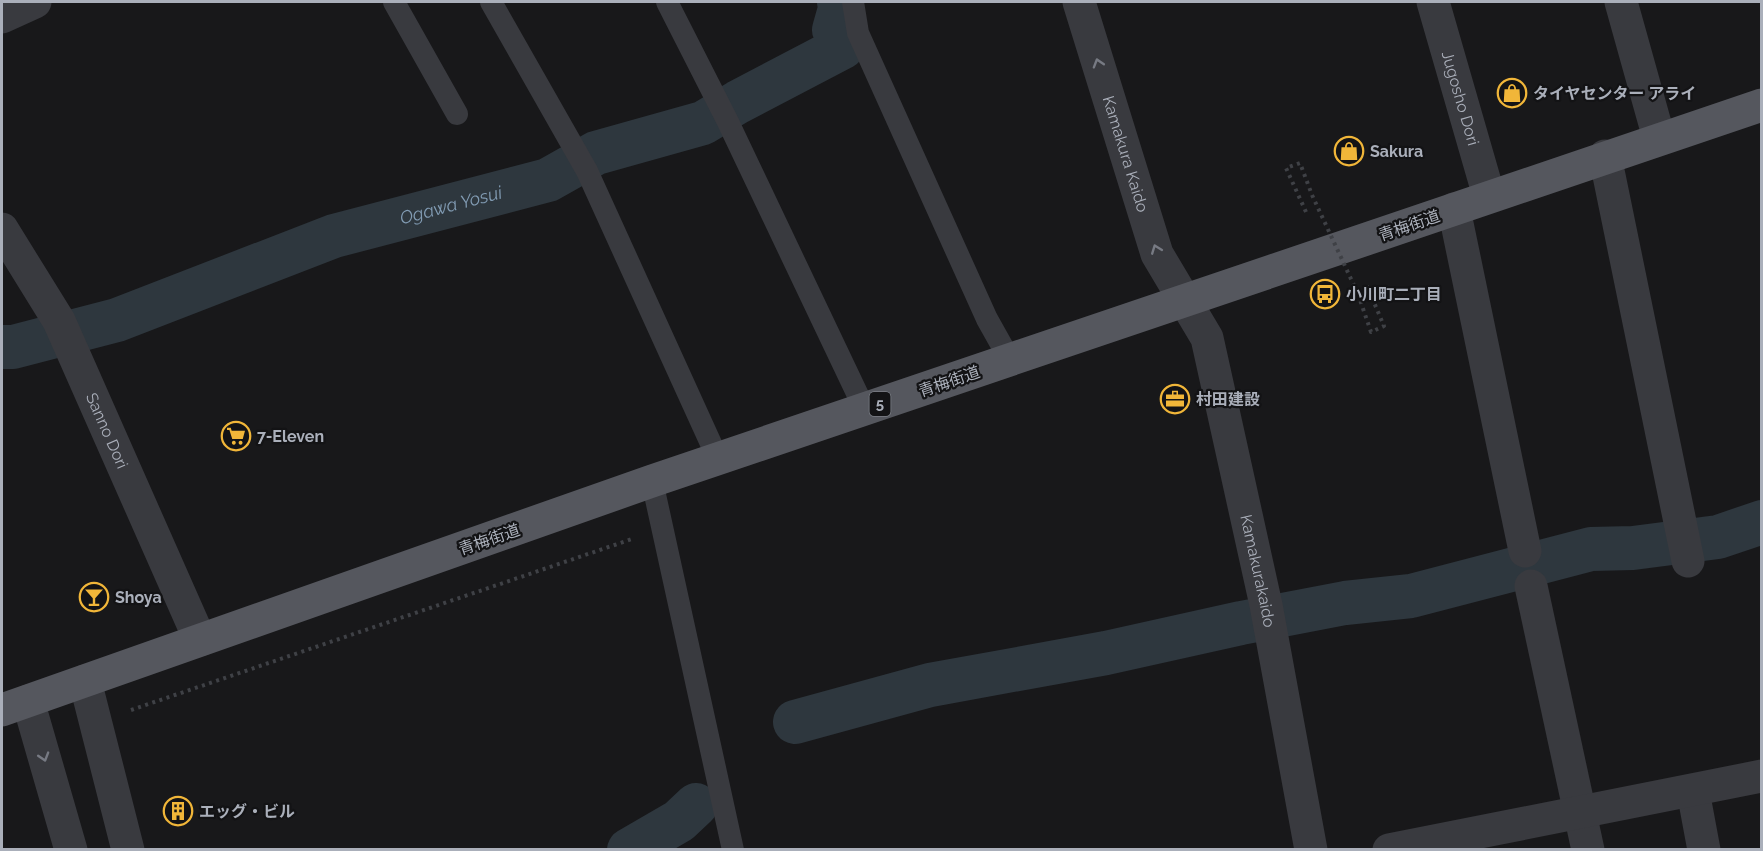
<svg xmlns="http://www.w3.org/2000/svg" width="1763" height="851" font-family="Raleway,'Noto Sans JP',sans-serif">
  <rect width="100%" height="100%" fill="#18181a"/>
  <g fill="none" stroke-linecap="round" stroke-linejoin="round">
    <g stroke="#2e373e" stroke-width="44">
      <path id="s1" d="M2 347H13L117 320 334 236 548 180 596 153 703 123 738 102 843 47 834 30 841 5 839 2"/>
      <polyline points="795,722 930,685 1106,653 1241,623 1345,603 1411,596 1591,549 1633,548 1718,537 1762,522"/>
      <polyline points="629,850 679,821 696,805"/>
    </g>
    <g stroke="#3f4146" stroke-width="4" stroke-dasharray="3 4.5" stroke-linecap="butt">
      <polyline points="1306,212 1286,168 1300,163 1312,195"/>
      <polyline points="1358,294 1371,332 1384,326 1367,286"/>
      <polyline points="131,710 632,539"/>
    </g>
    <g stroke="#393a3f" stroke-width="22">
      <polyline points="394,2 457,114"/>
      <polyline points="491,2 587,171 718,459"/>
      <polyline points="667,2 728,122 865,410"/>
      <polyline points="853,2 858,33 987,319 1010,360"/>
      <polyline points="652,481 733,850"/>
    </g>
    <g stroke="#393a3f" stroke-width="33">
      <path id="s2" d="M1079 2 1157 254 1207 338 1266 605 1311 850"/>
      <path id="s3" d="M1433 2 1489 196"/>
      <polyline points="1621,2 1659,138"/>
      <polyline points="2,17 35,2"/>
      <polyline points="1605,156 1688,561"/>
      <polyline points="1454,209 1525,551"/>
      <polyline points="1531,586 1588,850"/>
      <polyline points="85,681 128,850"/>
      <polyline points="28,701 71,850"/>
      <polyline points="1693,791 1704,850"/>
      <polyline points="1389,850 1762,776"/>
    </g>
    <path stroke="#393a3f" stroke-width="33" id="s4" d="M2 229 59 321 200 640"/>
    <polyline stroke="#55575e" stroke-width="33" points="2,710 652,481 1762,105"/>
    <polyline stroke="#3f4146" stroke-width="4" stroke-dasharray="3 4.5" stroke-linecap="butt" points="1312,195 1358,294"/>
  </g>
  <defs><path id="oneway-chevron" d="M-2-3.5L2.5 0L-2 3.5" fill="none" stroke-width="1.6" stroke-linecap="round" stroke-linejoin="round" transform="scale(1.5)"/></defs>
  <g stroke="#777a83">
    <use href="#oneway-chevron" transform="translate(1098 63) rotate(-107)"/>
    <use href="#oneway-chevron" transform="translate(1156 249) rotate(-111)"/>
    <use href="#oneway-chevron" transform="translate(44 757) rotate(73)"/>
  </g>
  <defs>
    <g id="shop-ring" transform="scale(1.5)"><circle r="9.5" fill="#131315" stroke="#f1b639" stroke-width="1.5"/><path d="M-5-2.5h2.3a2.7 3.5 0 0 1 5.4 0H5L5.5 6h-11ZM-1.5-2.5h3a1.5 2.3 0 0 0-3 0Z" fill="#f1b639"/></g>
    <g id="bus-ring" transform="scale(1.5)"><circle r="9.5" fill="#131315" stroke="#f1b639" stroke-width="1.5"/><path d="M-5-6H5V4H4V6H2V4H-2V6H-4V4H-5ZM-3.5-4V0h7V-4ZM-3.5 1.2v1.5H-2V1.2ZM2 1.2v1.5H3.5V1.2Z" fill="#f1b639"/></g>
    <g id="office-ring" transform="scale(1.5)"><circle r="9.5" fill="#131315" stroke="#f1b639" stroke-width="1.5"/><path d="M-6-3h4V-5.5h4V-3h4V5H-6ZM-1-4.5V-3h2v-1.5ZM-6 0V1H6V0Z" fill="#f1b639"/></g>
    <g id="supermarket-ring" transform="scale(1.5)"><circle r="9.5" fill="#131315" stroke="#f1b639" stroke-width="1.5"/><path d="M-6-5.5h2.5l.6 2H6L4.5 2H-2.5L-4.4-4H-6ZM-1.5 3.2a1.3 1.3 0 1 0 .1 0ZM3 3.2a1.3 1.3 0 1 0 .1 0Z" fill="#f1b639"/></g>
    <g id="bar-ring" transform="scale(1.5)"><circle r="9.5" fill="#131315" stroke="#f1b639" stroke-width="1.5"/><path d="M-6-5H6L.8 .8V4.5H3.5V6h-7V4.5H-.8V.8Z" fill="#f1b639"/></g>
    <g id="building-ring" transform="scale(1.5)"><circle r="9.5" fill="#131315" stroke="#f1b639" stroke-width="1.5"/><path d="M-4-6H4V6H1V3H-1V6H-4ZM-2.5-4.3h1.7v1.8h-1.7ZM.8-4.3h1.7v1.8H.8ZM-2.5-1h1.7V.8h-1.7ZM.8-1h1.7V.8H.8Z" fill="#f1b639"/></g>
  </defs>
  <g fill-rule="evenodd">
    <use href="#shop-ring" x="1512" y="93"/>
    <use href="#shop-ring" x="1349" y="151"/>
    <use href="#bus-ring" x="1325" y="294"/>
    <use href="#office-ring" x="1175" y="399"/>
    <use href="#supermarket-ring" x="236" y="436"/>
    <use href="#bar-ring" x="94" y="597"/>
    <use href="#building-ring" x="178" y="811"/>
  </g>
  <g text-anchor="middle" stroke-width="4.5" stroke-linejoin="round" paint-order="stroke">
    <rect fill="#131315" stroke="#7d8088" stroke-width="1.5" x="869.5" y="392" width="21" height="24" rx="4.5"/>
    <g font-size="15" font-weight="bold" fill="#aaafba">
      <text x="880" y="409">5</text>
    </g>
    <g font-size="16" font-weight="bold" fill="#aaafba" stroke="#131315" text-anchor="start">
      <text x="1533" y="99">タイヤセンター アライ</text>
      <text x="1370" y="157">Sakura</text>
      <text x="1346" y="300">小川町二丁目</text>
      <text x="1196" y="405">村田建設</text>
      <text x="257" y="442">7-Eleven</text>
      <text x="115" y="603">Shoya</text>
      <text x="199" y="817">エッグ・ビル</text>
    </g>
    <g font-size="16" fill="#aaafba" stroke="#131315">
      <text dy="6" stroke="none"><textPath href="#s3" startOffset="100">Jugosho Dori</textPath></text>
      <text dy="6" stroke="none"><textPath href="#s2" startOffset="159">Kamakura Kaido</textPath></text>
      <text transform="translate(1409 225) rotate(-19)" y="6">青梅街道</text>
      <text transform="translate(949 381) rotate(-19)" y="6">青梅街道</text>
      <text dy="6" stroke="none"><textPath href="#s4" startOffset="228">Sanno Dori</textPath></text>
      <text transform="translate(489 539) rotate(-19)" y="6">青梅街道</text>
      <text dy="6" stroke="none"><textPath href="#s2" startOffset="600">Kamakurakaido</textPath></text>
    </g>
    <g font-size="18" font-style="italic" fill="#829cb4" stroke="#131315">
      <text dy="6" stroke="none"><textPath href="#s1" startOffset="472">Ogawa Yosui</textPath></text>
    </g>
  </g>
  <rect width="1763" height="851" fill="none" stroke="#aaafba" stroke-width="6"/>
</svg>
